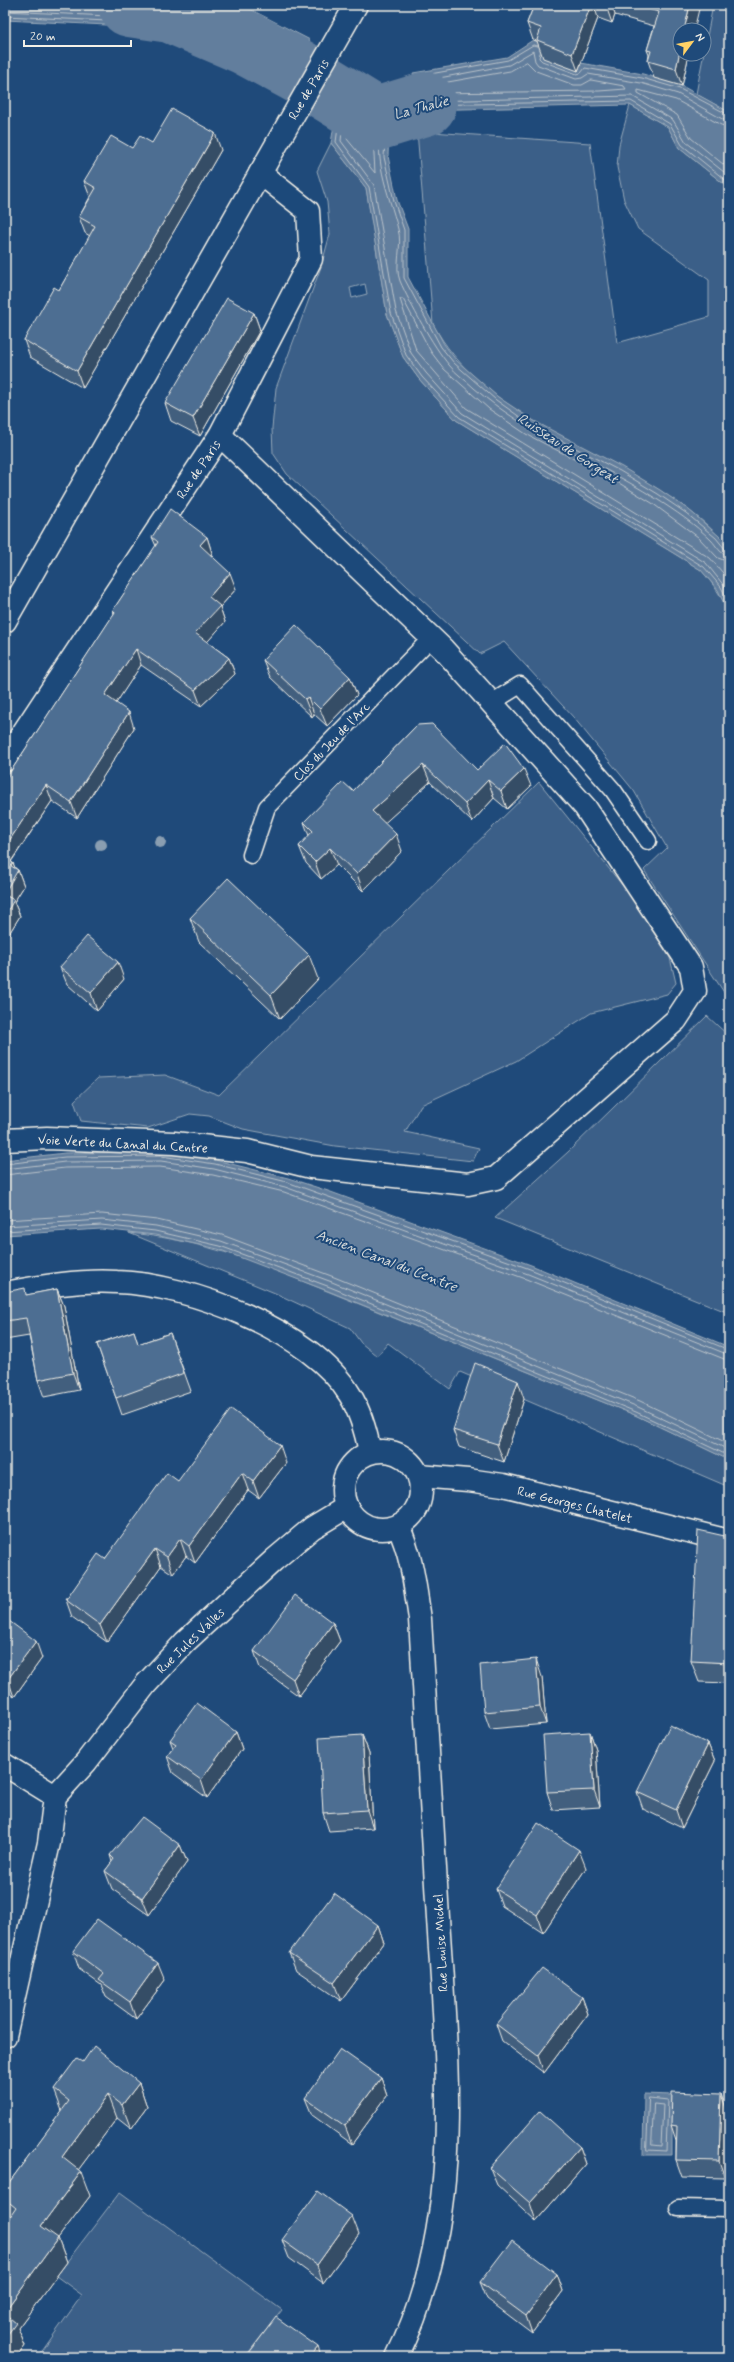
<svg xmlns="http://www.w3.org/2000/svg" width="734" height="2362" font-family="Mynerve,sans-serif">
  <rect width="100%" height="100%" fill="#1f4a7a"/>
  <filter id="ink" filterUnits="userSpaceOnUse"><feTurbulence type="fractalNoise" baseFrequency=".025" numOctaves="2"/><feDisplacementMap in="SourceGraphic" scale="8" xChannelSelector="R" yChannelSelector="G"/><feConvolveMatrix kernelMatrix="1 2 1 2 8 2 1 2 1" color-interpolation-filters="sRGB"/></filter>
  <g filter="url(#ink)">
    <g fill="#3a5f88" stroke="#97a8b8" fill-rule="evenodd">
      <polygon points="713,5 729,5 729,112 696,94"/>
      <path d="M630 105 668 127 679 148 729 188V549C713 527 692 512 670 497 590 443 481 414 433 324L417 131 590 143 617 343 709 317V280L638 229 624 200 617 167 619 145Z"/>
      <path d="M331 143 366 188 387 314 403 357 419 379 456 420 701 570C713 584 723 597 729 615V1000L644 870 667 848 634 791 574 718 504 642 480 654 287 474 273 453 272 428 276 388 321 267 330 234 327 202 317 171ZM365 284 367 294 352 298 350 288Z"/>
      <polygon points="539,782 627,891 670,958 676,983 667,994 591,1013 516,1061 421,1105 405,1132 479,1148 473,1161 335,1146 243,1129 209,1116 190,1114 148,1128 81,1121 74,1101 98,1078 165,1075 219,1095"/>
      <polygon points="707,1016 729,1036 729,1313 495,1218 568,1152"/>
      <path d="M129 1233C173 1237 214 1248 255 1262L635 1415 729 1460V1487L460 1372 450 1389 388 1343 377 1356 361 1343 350 1328 275 1293Z"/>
      <polygon points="120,2192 282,2310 245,2357 38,2357 82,2295 56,2276"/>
    </g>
    <g fill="#627e9d" stroke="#9cacbb">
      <polygon points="5,5 242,5 310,40 278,84 188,41 107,25 5,20"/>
      <polygon points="533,40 547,45 578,71 581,63 643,74 682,86 729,112 729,188 679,148 668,127 630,105 421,110 397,119 389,127 388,156 397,200 408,229 408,277 444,344 456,360 498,397 534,421 622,467 660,490 689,510 719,536 729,549 729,615 718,590 701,570 456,420 419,379 403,357 387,314 366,188 331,143 335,119 352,84 382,107 417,102 413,73 507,57"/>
      <polygon points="162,1152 215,1160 288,1178 328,1191 531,1265 729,1347 729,1460 635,1415 328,1291 218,1249 155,1235 101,1229 5,1235 5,1160 65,1153"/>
      <polygon points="644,2094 672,2095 672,2155 643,2155"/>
    </g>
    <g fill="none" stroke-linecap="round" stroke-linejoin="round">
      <g stroke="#bac3ca" stroke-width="1">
        <polyline points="13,5 109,10 191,26 274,64 286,45 237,19 231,13 230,5"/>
        <polyline points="5,11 108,16 190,32 276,72 295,43 241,15 236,5"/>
        <polyline points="5,16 107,21 189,37 277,78 303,42 243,10 241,5"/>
        <polyline points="538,46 533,45 508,60 419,76 420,105 631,101 670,124 682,145 729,183"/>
        <polyline points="540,53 539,58 542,61 577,74 581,73 585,68 642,78 680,89 729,115"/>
        <polygon points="527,62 536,71 574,85 582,85 591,80 624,86 626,89 599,91 431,93 431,85 510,71"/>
        <polygon points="357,108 375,121 373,136 375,173 347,139 349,123"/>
        <polyline points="729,121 724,120 678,94 641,83 588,74 582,78 576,79 538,65 535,61 533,51 509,65 423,81 427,101 632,96 673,120 686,142 729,176"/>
        <polyline points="729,127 721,125 676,100 638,90 638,93 677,115 691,138 729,169"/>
        <polyline points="729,550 725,549 716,538 686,513 658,494 620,471 531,425 496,400 454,363 441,347 404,278 404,230 394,201 384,157 386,125 395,116 406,109 381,111 353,92 339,120 336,142 369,187 391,313 406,355 422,377 459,417 704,567 721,587 729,603"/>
        <path d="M729 555C720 555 717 546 711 540 695 524 675 511 655 498 595 460 528 435 474 388 466 380 456 374 449 365 433 346 410 304 400 281 394 266 403 245 398 229 389 193 370 155 385 118L355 99 343 121 341 141 374 185 396 311 411 353 426 373 462 413 706 563 729 592"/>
        <polyline points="729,562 718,558 698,537 652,503 614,480 526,434 489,409 444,369 431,352 403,299 400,299 416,350 466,408 710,558 729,580"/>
        <polyline points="5,1164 65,1157 161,1156 215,1164 287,1182 530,1269 729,1350"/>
        <polyline points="5,1169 65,1162 161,1161 214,1169 285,1187 528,1274 729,1355"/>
        <polyline points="5,1175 65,1168 160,1167 213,1175 284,1192 526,1279 729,1361"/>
        <polyline points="5,1220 102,1214 157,1220 222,1235 334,1277 640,1401 729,1444"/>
        <polyline points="5,1226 102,1220 156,1226 221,1241 332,1282 638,1407 729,1450"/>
        <polyline points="5,1231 101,1225 155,1231 220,1246 330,1287 636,1412 729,1456"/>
        <polygon points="649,2098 668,2100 666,2151 647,2150"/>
        <polygon points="654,2104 663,2105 661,2146 652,2145"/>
      </g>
      <polyline stroke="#627e9d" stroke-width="64" points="130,5 171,11 246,43 298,71 376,119 425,104"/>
      <g stroke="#f4f1e8" stroke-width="19">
        <g id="lane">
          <polyline points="491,703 520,685 613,790 648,841"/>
          <polyline points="251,855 267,807 431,638"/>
          <polyline points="678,2208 729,2209"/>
        </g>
      </g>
      <g stroke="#f4f1e8" stroke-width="25">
        <g id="street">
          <polyline points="5,760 220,435 311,259 308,211 260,173"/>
          <polyline points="5,1140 47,1138 174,1143 247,1151 311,1167 468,1184 496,1178 676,1020 695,991 691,967 585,807 443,649 220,435"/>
          <path d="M5 1293C42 1286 79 1280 117 1282 189 1284 312 1331 350 1395 361 1413 366 1432 370 1452"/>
          <circle cx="382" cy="1490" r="39"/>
          <polyline points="419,1476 468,1480 503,1485 729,1541"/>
          <polyline points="5,1765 55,1796"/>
          <polyline points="5,2036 49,1843 55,1796 86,1762 146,1684 185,1642 274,1560 312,1528 347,1507"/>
          <path d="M397 2357C465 2222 447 2064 438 1918 432 1818 426 1718 420 1619 415 1587 412 1555 398 1526"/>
        </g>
      </g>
      <g stroke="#f4f1e8" stroke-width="25">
        <polyline id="secondary" points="5,621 356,5"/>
      </g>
      <use href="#lane" stroke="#1f4a7a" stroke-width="16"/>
      <use href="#street" stroke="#1f4a7a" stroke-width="22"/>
      <use href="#secondary" stroke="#1f4a7a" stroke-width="22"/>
    </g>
    <g fill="#8a9eb1">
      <circle cx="160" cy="842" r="6"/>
      <circle cx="101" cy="845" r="6"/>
    </g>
    <g fill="#425f7e" stroke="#f4f1e8">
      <polygon points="534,5 700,5 680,54 689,54 682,86 654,78 648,61 649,55 647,50 654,26 615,15 612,23 598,18 578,71 543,58 537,41 533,40 527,23"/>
      <polygon points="152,143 221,150 83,388 30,357 24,340 59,290 90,236 85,233 79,217 90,197 84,181 132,148"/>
      <polygon points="254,313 260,330 200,436 171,421 165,403"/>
      <polygon points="152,537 207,537 212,553 211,555 236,589 220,607 225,622 207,642 229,658 235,674 201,706 141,665 116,703 134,728 77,818 52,801 11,862 13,863 15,868 18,870 24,886 14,902 20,916 5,940 5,780 34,736 114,614 113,610 156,546"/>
      <polygon points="263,660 350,677 357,695 327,726 314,714 312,717 270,677"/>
      <polygon points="417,725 477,770 531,786 507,809 494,798 472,822 430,782 384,823 402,851 363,891 337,865 321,879 306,863 299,846 309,836 304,822 353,791"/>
      <polygon points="190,918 318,979 280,1019 199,942"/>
      <polygon points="60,967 124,979 97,1011 67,984"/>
      <polygon points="57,1289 64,1306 79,1390 44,1397 38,1380 29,1336 5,1340 5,1292 27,1295"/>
      <polygon points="134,1331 138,1344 170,1333 191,1391 122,1415 97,1344"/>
      <polygon points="524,1399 504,1462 459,1447 453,1430"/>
      <polygon points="286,1463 259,1498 248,1490 195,1563 186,1556 173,1574 161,1566 107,1642 72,1617 66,1600 178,1481"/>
      <polygon points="729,1537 729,1683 699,1682 691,1661"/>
      <polygon points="5,1618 42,1658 14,1697 5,1690"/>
      <polygon points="333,1623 340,1641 299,1696 260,1668 254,1651"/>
      <polygon points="542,1677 546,1724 490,1729 484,1712"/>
      <polygon points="236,1732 242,1749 207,1798 173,1773 167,1756 173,1748 170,1740"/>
      <polygon points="590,1732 596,1750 600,1807 553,1810 547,1792"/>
      <polygon points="362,1735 369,1753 373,1828 329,1831 323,1813"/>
      <polygon points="708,1744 715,1761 682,1828 643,1809 637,1792"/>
      <polygon points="180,1845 187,1862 149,1915 112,1889 105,1871 112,1862 110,1855"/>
      <polygon points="586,1868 543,1933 502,1906 496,1889"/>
      <polygon points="378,1925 384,1943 341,2001 296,1970 289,1953"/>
      <polygon points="73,1951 165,1980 136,2019 106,1997 101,1985 79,1969"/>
      <polygon points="582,1997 588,2014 544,2073 502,2041 496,2024"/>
      <polygon points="83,2062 139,2083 147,2107 131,2129 117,2118 78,2170 90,2196 58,2238 67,2262 18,2328 25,2346 17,2357 8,2219 5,2211 5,2188 62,2111 54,2089"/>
      <polygon points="381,2078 387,2096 352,2144 312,2115 305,2098"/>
      <polygon points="727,2111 725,2178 682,2177 676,2160 676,2140 671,2125"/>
      <polygon points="580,2147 586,2164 536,2221 497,2185 490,2168"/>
      <polygon points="359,2234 323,2283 289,2258 282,2240"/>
      <polygon points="557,2274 563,2291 532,2333 487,2299 480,2282"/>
    </g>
    <g fill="#364d66" stroke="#f4f1e8">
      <polygon points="591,5 594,5 598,18 578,71 572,54"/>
      <polygon points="606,5 612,5 615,15 612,23 606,6"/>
      <polygon points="690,5 700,5 694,30 684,30"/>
      <polygon points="680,50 680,54 689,54 682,86 676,69"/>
      <polygon points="215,133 221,150 83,388 77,371"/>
      <polygon points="254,313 260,330 200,436 193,418"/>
      <polygon points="207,537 212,553 206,561 200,545"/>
      <polygon points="230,573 236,589 220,607 225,622 201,649 195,633 209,597"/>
      <polygon points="136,649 141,665 111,711 105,695"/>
      <polygon points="229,658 235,674 201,706 195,690"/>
      <polygon points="350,677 357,695 327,726 320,709"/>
      <polygon points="308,697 314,714 312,717 305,699"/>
      <polygon points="129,712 134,728 77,818 71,802"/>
      <polygon points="423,765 430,782 379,828 372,811"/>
      <polygon points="524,769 531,786 507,809 501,791"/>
      <polygon points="488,780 494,798 472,822 465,804"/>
      <polygon points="46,785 52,801 5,870 5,847"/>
      <polygon points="396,834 402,851 363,891 357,874"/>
      <polygon points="330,848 337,865 321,879 315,862"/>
      <polygon points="13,863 17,873 18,870 24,886 14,902 20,916 5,940 5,892 11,866"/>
      <polygon points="309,955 318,979 280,1019 271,995"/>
      <polygon points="118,962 124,979 97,1011 91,993"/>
      <polygon points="57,1289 64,1306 79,1390 73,1373"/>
      <polygon points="518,1381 524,1399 504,1462 497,1444"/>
      <polygon points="280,1445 286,1463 259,1498 253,1481"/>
      <polygon points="242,1473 248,1490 195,1563 189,1546"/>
      <polygon points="180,1539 186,1556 173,1574 167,1557"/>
      <polygon points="155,1549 161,1566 107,1642 100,1625"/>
      <polygon points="333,1623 340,1641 299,1696 293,1679"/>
      <polygon points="36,1641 42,1658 14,1697 8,1679"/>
      <polygon points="536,1659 542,1677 546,1724 540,1707"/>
      <polygon points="236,1732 242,1749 207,1798 201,1780"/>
      <polygon points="590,1732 596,1750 600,1807 594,1790"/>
      <polygon points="362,1735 369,1753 373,1828 367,1810"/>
      <polygon points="708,1744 715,1761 682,1828 676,1810"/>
      <polygon points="180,1845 187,1862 149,1915 142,1898"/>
      <polygon points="579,1850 586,1868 543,1933 537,1915"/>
      <polygon points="378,1925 384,1943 341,2001 334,1983"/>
      <polygon points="158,1963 165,1980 136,2019 130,2002"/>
      <polygon points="582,1997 588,2014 544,2073 538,2056"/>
      <polygon points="381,2078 387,2096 352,2144 345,2126"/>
      <polygon points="139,2083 147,2107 131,2129 122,2105"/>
      <polygon points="108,2094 117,2118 70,2181 62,2157"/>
      <polygon points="721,2094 727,2111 725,2178 719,2161"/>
      <polygon points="580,2147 586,2164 536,2221 530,2203"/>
      <polygon points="81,2172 90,2196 49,2250 41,2226"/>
      <polygon points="352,2216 359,2234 323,2283 317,2265"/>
      <polygon points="58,2238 67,2262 18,2328 25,2346 17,2357 5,2357 5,2311"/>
      <polygon points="557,2274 563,2291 532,2333 526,2316"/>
      <polygon points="318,2347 321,2357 310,2357"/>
    </g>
    <g fill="#4d6e92" stroke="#f4f1e8">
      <polygon points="534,5 591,5 572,54 537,40 541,28 527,23"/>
      <polygon points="633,5 690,5 684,30 680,30 680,50 676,69 648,61 651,51 647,50 659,12"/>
      <polygon points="172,109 215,133 77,371 24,340 54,287 59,290 95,226 79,217 96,188 84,181 111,136 132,148 140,136 152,143"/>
      <polygon points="227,298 254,313 193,418 165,403"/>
      <polygon points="170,509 207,537 200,545 230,573 209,597 220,606 195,633 229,658 195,690 136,649 105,695 129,712 71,802 46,785 5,847 5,780 34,736 115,612 113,610 158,542 152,537"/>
      <polygon points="296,625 350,677 320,709 308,697 305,699 263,660"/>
      <polygon points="432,724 477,770 505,743 524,769 501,791 488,780 465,804 423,765 372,811 396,834 357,874 330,848 315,862 299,846 313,831 304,822 343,782 353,791 417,725"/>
      <polygon points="5,858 13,863 11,866 18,870 5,892"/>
      <polygon points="228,878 309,955 271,995 190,918"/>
      <polygon points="5,895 14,900 5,915"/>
      <polygon points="87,936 118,962 91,993 60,967"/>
      <polygon points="25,1288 26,1295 57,1289 73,1373 38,1380 26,1318 5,1321 5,1292"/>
      <polygon points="134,1331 138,1344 170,1333 184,1373 116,1398 97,1344"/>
      <polygon points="475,1363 518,1381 497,1444 453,1430"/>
      <polygon points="231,1409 280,1445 253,1481 242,1473 189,1546 180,1539 167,1557 155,1549 100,1625 66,1600 98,1554 105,1559 167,1473 178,1481"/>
      <polygon points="698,1530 729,1537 729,1663 691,1661"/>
      <polygon points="295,1595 333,1623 293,1679 254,1651"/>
      <polygon points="5,1618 36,1641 8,1679 5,1677"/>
      <polygon points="536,1659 540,1707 484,1712 480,1665"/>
      <polygon points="197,1703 236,1732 201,1780 167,1756 176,1744 170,1740"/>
      <polygon points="670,1725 708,1744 676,1810 637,1792"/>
      <polygon points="590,1732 594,1790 547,1792 543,1735"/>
      <polygon points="362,1735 367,1810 323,1813 319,1738"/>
      <polygon points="142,1817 180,1845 142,1898 105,1871 114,1859 110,1855"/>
      <polygon points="538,1823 579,1850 537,1915 496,1889"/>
      <polygon points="334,1893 378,1925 334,1983 289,1953"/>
      <polygon points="97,1919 158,1963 130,2002 99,1980 104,1974 73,1951"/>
      <polygon points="542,1968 582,1997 538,2056 496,2024"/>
      <polygon points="94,2046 139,2083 122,2105 108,2094 62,2157 81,2172 41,2226 58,2238 5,2311 5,2224 16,2208 5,2199 5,2188 69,2101 54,2089 77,2058 83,2062"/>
      <polygon points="340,2049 381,2078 345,2126 305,2098"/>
      <polygon points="672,2092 721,2094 719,2161 676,2160 677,2126 671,2125"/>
      <polygon points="540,2111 580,2147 530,2203 490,2168"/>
      <polygon points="318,2191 352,2216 317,2265 282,2240"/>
      <polygon points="512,2240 557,2274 526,2316 480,2282"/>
      <polygon points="5,2314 16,2323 5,2338"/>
      <polygon points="276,2317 318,2347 310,2357 246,2357"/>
    </g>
  </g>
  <g text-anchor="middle" stroke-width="4" stroke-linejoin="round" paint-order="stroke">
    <g font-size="13" fill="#f4f1e8" stroke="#1f4a7a">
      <text transform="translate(308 89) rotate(-60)" y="5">Rue de Paris</text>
      <text transform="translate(198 469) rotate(-56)" y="5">Rue de Paris</text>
      <text transform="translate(331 741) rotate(-46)" y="5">Clos du Jeu de l'Arc</text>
      <text transform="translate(123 1143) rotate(3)" y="5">Voie Verte du Canal du Centre</text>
      <text transform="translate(575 1504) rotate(14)" y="5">Rue Georges Chatelet</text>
      <text transform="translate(190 1640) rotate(-44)" y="5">Rue Jules Valles</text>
      <text transform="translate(440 1943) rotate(-93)" y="5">Rue Louise Michel</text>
    </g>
    <g font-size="14" font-style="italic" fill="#dee0dd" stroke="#1f4a7a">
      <text transform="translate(421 107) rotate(-15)" y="5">La Thalie</text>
      <text transform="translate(568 448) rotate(33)" y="5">Ruisseau de Gorgeat</text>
      <text transform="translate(387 1260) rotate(21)" y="5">Ancien Canal du Centre</text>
    </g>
  </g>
  <rect width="734" height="2362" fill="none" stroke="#1f4a7a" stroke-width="20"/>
  <rect x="10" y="10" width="714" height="2342" fill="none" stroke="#f4f1e8" stroke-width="1.5" filter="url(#ink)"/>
  <g transform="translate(692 42) rotate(58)"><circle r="19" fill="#1f4a7a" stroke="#748da6"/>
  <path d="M0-3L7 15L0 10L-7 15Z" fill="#ffd166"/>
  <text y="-6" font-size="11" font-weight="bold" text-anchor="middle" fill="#f4f1e8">N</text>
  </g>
  <path d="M24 40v6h107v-6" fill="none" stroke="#f4f1e8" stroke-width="2"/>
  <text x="30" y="40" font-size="12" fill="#f4f1e8" stroke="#1f4a7a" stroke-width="3" paint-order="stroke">20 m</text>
</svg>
